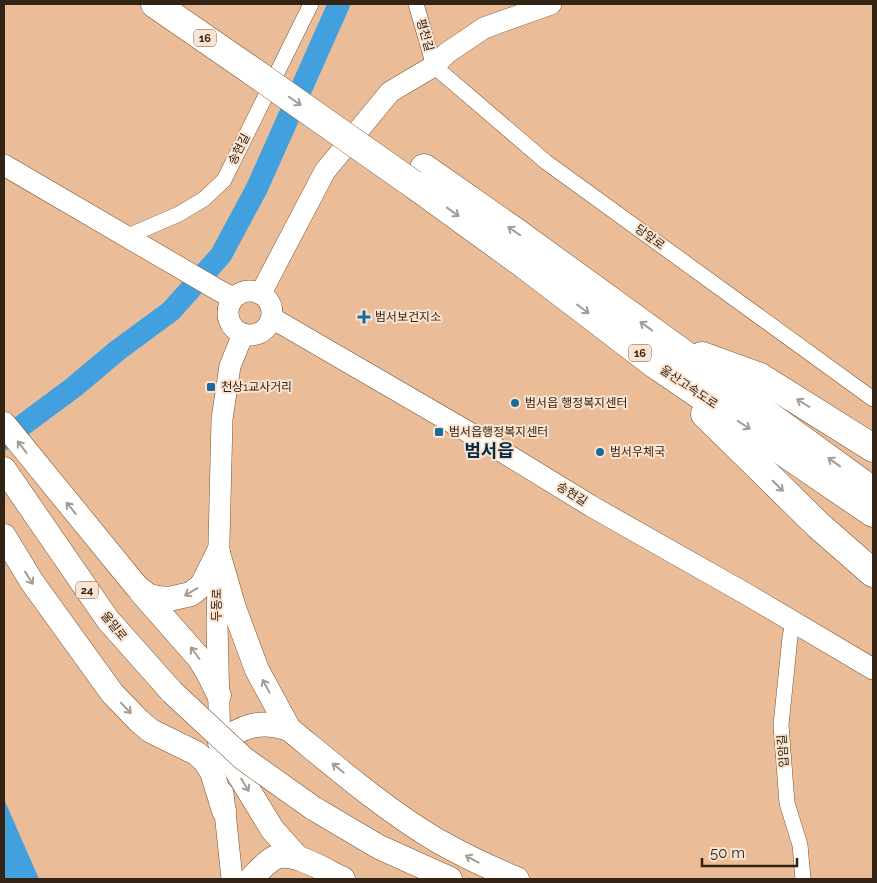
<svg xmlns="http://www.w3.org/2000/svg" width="877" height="883" font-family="Raleway,'Noto Sans KR',sans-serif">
  <rect width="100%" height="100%" fill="#eabd98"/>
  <polygon fill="#42a0de" points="4,799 39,879 4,879"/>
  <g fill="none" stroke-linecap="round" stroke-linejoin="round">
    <polyline stroke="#42a0de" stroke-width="22" points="4,439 74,387 118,350 171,311 221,255 257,188 339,4"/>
    <g stroke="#785230" stroke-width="16">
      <g id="street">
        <polyline points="416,4 434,66 546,162 873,399"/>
        <polyline points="128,236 179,214 204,199 224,180 311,4"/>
        <polyline points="793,622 790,637 781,725 787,803 800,845 803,879"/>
      </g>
    </g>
    <g stroke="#785230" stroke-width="22">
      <g id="secondary">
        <polyline points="4,165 218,290 233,298"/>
        <circle cx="250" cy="313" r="22"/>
        <polyline points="261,293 325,171 390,92 434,66 447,53 484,28 551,4"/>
        <polyline points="272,318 506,454 591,506 748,595 873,669"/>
        <polyline points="220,748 217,625 222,419 230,366 243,334"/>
        <polyline points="223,793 232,879"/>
      </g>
    </g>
    <g stroke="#785230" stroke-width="25">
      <g id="primary">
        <polyline points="4,424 137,587 149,596 158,598 169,599 191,594 202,585 218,553"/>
        <polyline points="4,469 108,620 172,692"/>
        <polyline points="4,536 32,582 112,693 139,721 151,731 196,753 205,761 212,772 224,811"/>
        <polyline points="218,553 234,608 257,670 289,729"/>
        <polyline points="141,592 199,658 207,671 219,695"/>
        <polyline points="313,808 379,847 450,879"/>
        <path d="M296 856 272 829 220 743C242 726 261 719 289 729 337 768 384 809 438 841 463 855 490 868 517 879"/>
        <path d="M251 879C258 872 265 863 274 858 293 849 325 871 343 879"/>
      </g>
    </g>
    <g stroke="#785230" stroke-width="29">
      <g id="highway">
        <polyline points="155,4 255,73"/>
        <polyline points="424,168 517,233 866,486"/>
        <polyline points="413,184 525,265 656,365 873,513"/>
        <polyline points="702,356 760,377 873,448"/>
        <polyline points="705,414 818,525 873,573"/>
      </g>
    </g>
    <use href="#street" stroke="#fff" stroke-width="15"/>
    <use href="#secondary" stroke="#fff" stroke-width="21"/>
    <use href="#primary" stroke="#fff" stroke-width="24"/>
    <use href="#highway" stroke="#fff" stroke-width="28"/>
    <g stroke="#785230" stroke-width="25" stroke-linecap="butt">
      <polyline id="primary-bridge" points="172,692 244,759 313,808"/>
    </g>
    <g stroke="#785230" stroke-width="29" stroke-linecap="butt">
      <polyline id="highway-bridge" points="255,73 413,184"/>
    </g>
    <use href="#primary-bridge" stroke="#fff" stroke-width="24"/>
    <use href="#highway-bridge" stroke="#fff" stroke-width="28"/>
  </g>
  <defs><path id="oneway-shaft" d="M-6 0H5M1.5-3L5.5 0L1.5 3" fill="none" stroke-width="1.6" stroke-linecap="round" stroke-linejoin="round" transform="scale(1.25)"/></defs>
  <g stroke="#a39c95">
    <use href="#oneway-shaft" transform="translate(295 101) rotate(35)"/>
    <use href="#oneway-shaft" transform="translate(453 212) rotate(36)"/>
    <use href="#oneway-shaft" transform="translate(514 231) rotate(-145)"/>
    <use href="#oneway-shaft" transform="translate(583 309) rotate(37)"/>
    <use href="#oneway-shaft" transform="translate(646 326) rotate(-144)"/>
    <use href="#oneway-shaft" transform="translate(803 403) rotate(-148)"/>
    <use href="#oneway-shaft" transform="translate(744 425) rotate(34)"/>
    <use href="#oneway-shaft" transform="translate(22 447) rotate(-128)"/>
    <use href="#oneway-shaft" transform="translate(834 462) rotate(-144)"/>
    <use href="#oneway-shaft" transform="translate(778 486) rotate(45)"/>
    <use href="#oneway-shaft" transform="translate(71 508) rotate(-129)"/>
    <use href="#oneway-shaft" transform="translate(29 578) rotate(58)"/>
    <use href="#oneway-shaft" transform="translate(191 592) rotate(149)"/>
    <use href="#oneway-shaft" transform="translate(195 653) rotate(-127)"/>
    <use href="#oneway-shaft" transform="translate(266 686) rotate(-118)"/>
    <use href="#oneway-shaft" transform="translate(126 708) rotate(46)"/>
    <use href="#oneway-shaft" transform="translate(338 768) rotate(-141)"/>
    <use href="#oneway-shaft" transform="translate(245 785) rotate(59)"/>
    <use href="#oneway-shaft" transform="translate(472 859) rotate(-152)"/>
  </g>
  <g fill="#196b9c" stroke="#fae3d0" stroke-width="2">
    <path d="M361.5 309.5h5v5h5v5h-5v5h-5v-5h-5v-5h5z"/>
    <rect x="206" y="382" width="10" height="10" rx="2.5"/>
    <circle cx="515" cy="403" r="5"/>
    <rect x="434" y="427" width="10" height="10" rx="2.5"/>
    <circle cx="600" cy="452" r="5"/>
  </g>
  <g text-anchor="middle" stroke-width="4" stroke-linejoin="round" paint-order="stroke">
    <g fill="#fae3d0" stroke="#6f5d4c" stroke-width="1">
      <rect x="194" y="29.5" width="22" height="17" rx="4"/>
      <rect x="629" y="344.5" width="22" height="17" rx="4"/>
      <rect x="76" y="581.5" width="22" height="17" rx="4"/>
    </g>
    <g font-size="11" font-weight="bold" fill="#332314">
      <text x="205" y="42">16</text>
      <text x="640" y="357">16</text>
      <text x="87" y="594">24</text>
    </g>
    <g font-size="12" fill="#332314" stroke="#fae3d0">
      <text transform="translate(425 35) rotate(74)" y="4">평천길</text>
      <text transform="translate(239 149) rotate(-63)" y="4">송현길</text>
      <text transform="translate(650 237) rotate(36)" y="4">당앞로</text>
      <text transform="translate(689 387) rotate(34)" y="4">울산고속도로</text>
      <text transform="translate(572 494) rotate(32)" y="4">송현길</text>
      <text transform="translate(217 605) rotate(-90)" y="4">두동로</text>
      <text transform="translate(114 626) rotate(51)" y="4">울밀로</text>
      <text transform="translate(783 751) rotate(-94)" y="4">입암길</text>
    </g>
    <g font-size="12" fill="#332314" stroke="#fae3d0" text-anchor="start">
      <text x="375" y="321">범서보건지소</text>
      <text x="221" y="391">천상1교사거리</text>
      <text x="525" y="407">범서읍 행정복지센터</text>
      <text x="449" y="436">범서읍행정복지센터</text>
      <text x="610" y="456">범서우체국</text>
    </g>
    <g font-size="18" font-weight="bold" fill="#072d45" stroke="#fae3d0">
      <text x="489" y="457">범서읍</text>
    </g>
  </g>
  <rect width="877" height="883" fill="none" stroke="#332314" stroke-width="10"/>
  <path d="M702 858v8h95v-8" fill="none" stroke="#332314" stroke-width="2.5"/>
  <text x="710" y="858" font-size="15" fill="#332314" stroke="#fae3d0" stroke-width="4" paint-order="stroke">50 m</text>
</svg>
